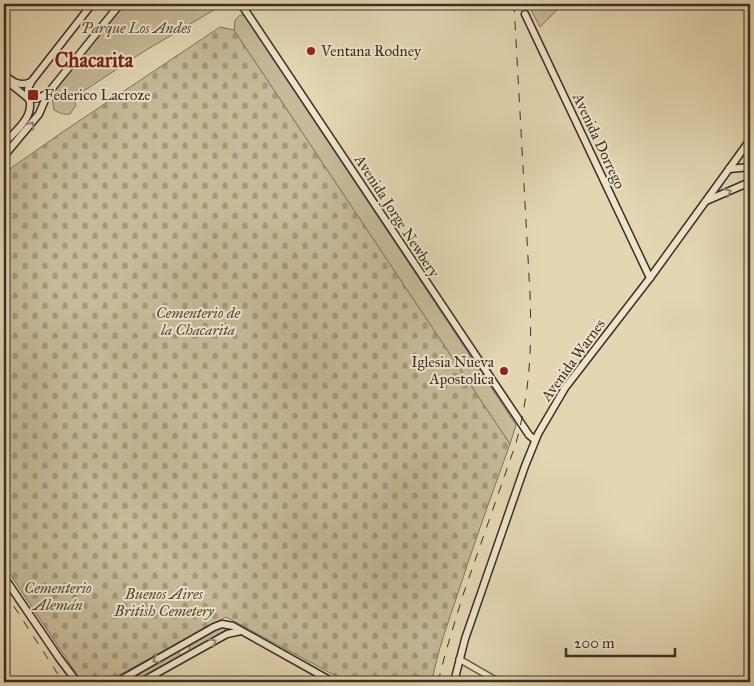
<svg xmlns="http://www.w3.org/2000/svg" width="754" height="686" font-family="'IM FELL Great Primer',serif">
  <defs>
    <pattern id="cemetery-stones" width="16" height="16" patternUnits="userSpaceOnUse" patternTransform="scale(1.25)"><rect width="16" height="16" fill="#c7ba98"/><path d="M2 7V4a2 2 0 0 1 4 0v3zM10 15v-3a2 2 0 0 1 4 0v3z" fill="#a3987c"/></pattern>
  </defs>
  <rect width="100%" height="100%" fill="#e3d6b1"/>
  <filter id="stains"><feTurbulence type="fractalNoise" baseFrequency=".004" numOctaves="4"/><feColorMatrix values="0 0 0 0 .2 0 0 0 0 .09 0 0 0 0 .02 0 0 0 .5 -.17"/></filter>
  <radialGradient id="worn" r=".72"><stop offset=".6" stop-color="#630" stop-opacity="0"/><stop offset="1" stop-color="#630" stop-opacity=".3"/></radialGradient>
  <path fill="url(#cemetery-stones)" stroke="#82755c" d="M220 27 234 30 510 444C492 494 474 543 458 593 448 623 437 652 432 682H347L226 617 106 682H82L4 565V173L64 131Z"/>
  <g fill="#c7ba98" stroke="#82755c">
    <path d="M125 4H224L143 52 73 98 76 105 70 114C64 115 59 113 54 110L52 97 57 86Z"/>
    <polygon points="533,4 563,4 540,27 530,8 533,6"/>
    <polygon points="240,15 244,15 516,425 510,444 234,30 235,20"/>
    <polygon points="220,627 225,628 225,633 192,651 189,649 190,644"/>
    <polygon points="176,651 180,654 180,658 136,682 125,682 126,679"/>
  </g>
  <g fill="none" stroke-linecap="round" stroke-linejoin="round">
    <polyline stroke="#c2b594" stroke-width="6" stroke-dasharray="6 3" stroke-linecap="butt" points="519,4 525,14"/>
    <g stroke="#665a44" stroke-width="8">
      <polyline id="tertiary" points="459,659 499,682"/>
    </g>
    <g stroke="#3c3020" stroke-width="9">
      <g id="secondary">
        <polyline points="241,4 529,435 535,440"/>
        <polyline points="525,14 650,278"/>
        <path d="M4 74C12 82 20 87 31 82"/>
        <polyline points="10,81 13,86 29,99"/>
        <polyline points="28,98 28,89 31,82 92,4"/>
        <polyline points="29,99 39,98 49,92 120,4"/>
        <path d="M4 144C14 132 35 117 29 99"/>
        <polyline points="4,156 39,114 48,93"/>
        <polyline points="729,169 750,167"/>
        <polyline points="706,201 750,182"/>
        <polyline points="4,577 59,658 77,682"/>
        <polyline points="117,682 214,627 222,624 233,626 333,682"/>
        <polyline points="141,682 227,634 241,631"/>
        <polyline points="454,682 465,639 525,466 538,434 565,388 650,278 750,140"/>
      </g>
    </g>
    <use href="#tertiary" stroke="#ede4cc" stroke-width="5"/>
    <use href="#secondary" stroke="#ede4cc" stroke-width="6"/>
    <g stroke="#3c3020" stroke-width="1" stroke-dasharray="9 9" stroke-linecap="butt">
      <polyline points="4,127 9,120"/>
      <polyline points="4,591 63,682"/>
      <path d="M438 682 446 651 463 595 516 443C530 391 532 348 530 294L514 4"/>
    </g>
  </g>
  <defs><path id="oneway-chevron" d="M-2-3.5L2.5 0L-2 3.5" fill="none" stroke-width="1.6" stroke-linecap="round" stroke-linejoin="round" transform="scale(1.25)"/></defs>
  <g stroke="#948a76">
    <use href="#oneway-chevron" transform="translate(31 125) rotate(-53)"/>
    <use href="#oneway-chevron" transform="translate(728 192) rotate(-24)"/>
    <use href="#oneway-chevron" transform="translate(213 642) rotate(-29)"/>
    <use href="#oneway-chevron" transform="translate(156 660) rotate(150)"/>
  </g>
  <g fill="#8f2418" stroke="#ede4cc" stroke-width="2">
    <circle cx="311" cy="51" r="5"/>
    <rect x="27" y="89" width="12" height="12" rx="2.5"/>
    <circle cx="504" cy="371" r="5"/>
  </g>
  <g text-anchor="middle" stroke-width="4" stroke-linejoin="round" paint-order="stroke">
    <g font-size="15" font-style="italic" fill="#584c38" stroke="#ede4cc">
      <text x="136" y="33">Parque Los Andes</text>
      <text x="198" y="318">Cementerio de<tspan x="198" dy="17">la Chacarita</tspan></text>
      <text x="58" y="593">Cementerio<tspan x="58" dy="17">Alemán</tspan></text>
      <text x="164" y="599">Buenos Aires<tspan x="164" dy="17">British Cemetery</tspan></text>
    </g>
    <g font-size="15" fill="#3c3020" stroke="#ede4cc" text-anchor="start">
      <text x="321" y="56">Ventana Rodney</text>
      <text x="44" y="100">Federico Lacroze</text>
      <text x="494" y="367" text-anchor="end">Iglesia Nueva<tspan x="494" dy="17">Apostolica</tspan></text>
    </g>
    <g font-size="15" fill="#3c3020" stroke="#ede4cc">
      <text transform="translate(599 141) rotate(65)" y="5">Avenida Dorrego</text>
      <text transform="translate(397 216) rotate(57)" y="5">Avenida Jorge Newbery</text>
      <text transform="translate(573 360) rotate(-54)" y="5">Avenida Warnes</text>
    </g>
    <g font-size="20" font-weight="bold" fill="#7a1f14" stroke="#ede4cc">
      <text x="94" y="67">Chacarita</text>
    </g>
  </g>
  <rect width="754" height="686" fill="none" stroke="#e3d6b1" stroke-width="20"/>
  <rect x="5" y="5" width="744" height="676" fill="none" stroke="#3c3020" stroke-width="2.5"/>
  <rect x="10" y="10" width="734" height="666" fill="none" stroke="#3c3020"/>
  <path d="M566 648v8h109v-8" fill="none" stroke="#3c3020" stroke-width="2.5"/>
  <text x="574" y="648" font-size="15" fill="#3c3020" stroke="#ede4cc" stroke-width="4" paint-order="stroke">200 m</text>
  <rect width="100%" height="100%" filter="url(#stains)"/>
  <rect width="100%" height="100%" fill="url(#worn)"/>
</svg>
